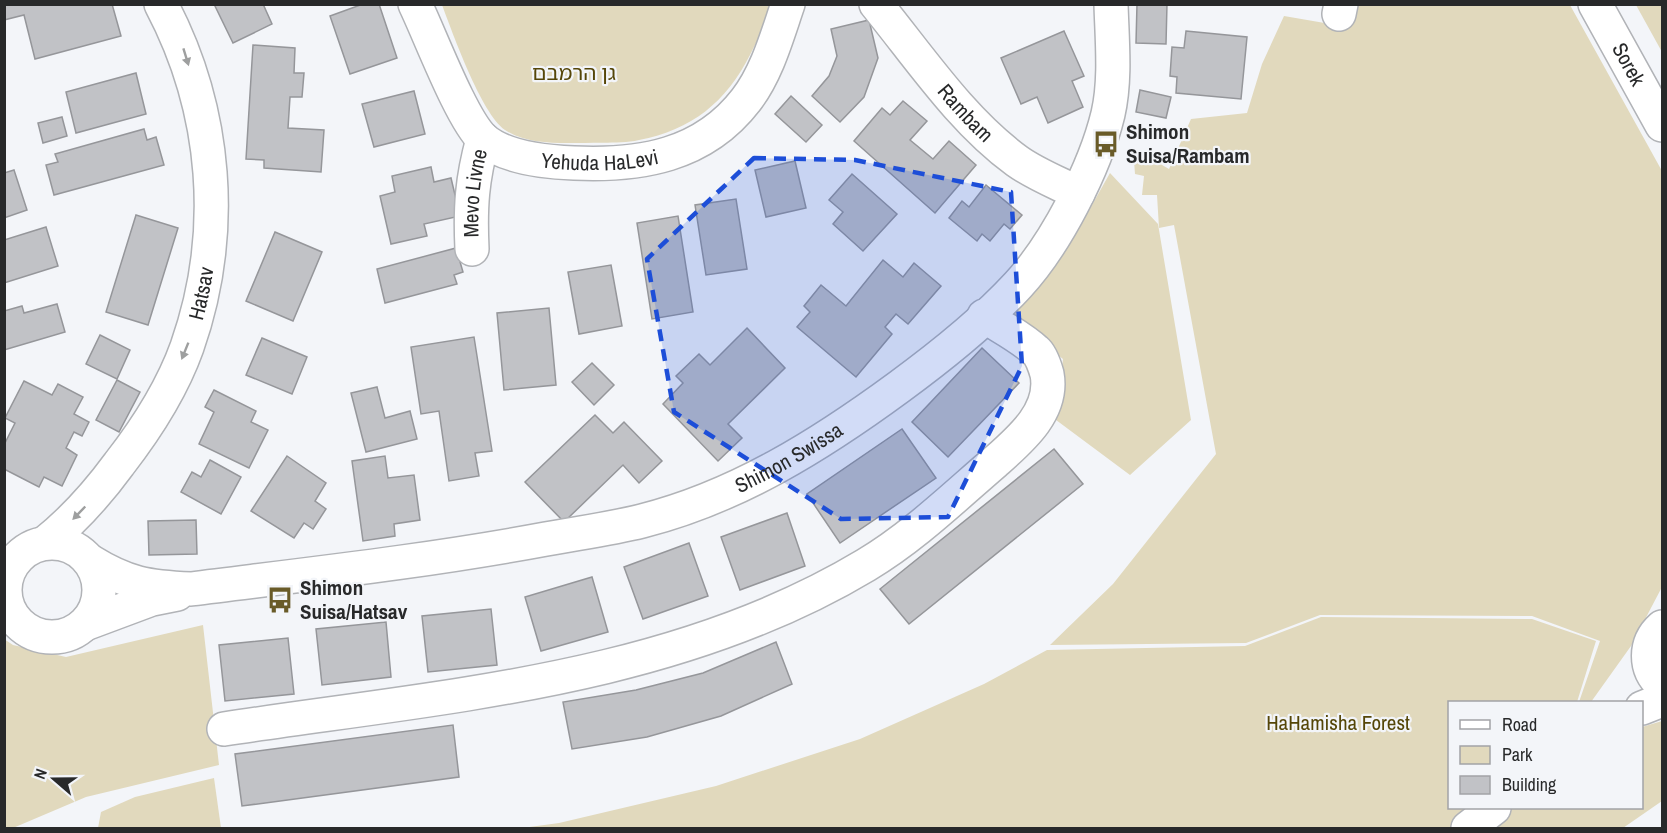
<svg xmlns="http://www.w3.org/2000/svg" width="1667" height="833" font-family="'Archivo Narrow','Noto Sans Hebrew',sans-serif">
  <rect width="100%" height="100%" fill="#f3f5f9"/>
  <g fill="#e1d9bd">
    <path d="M442 5H771C767 23 758 38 750 55 726 102 692 130 639 140 622 144 602 142 585 143 558 143 528 145 505 130 481 113 453 34 442 5Z"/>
    <polygon points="1350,5 1570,5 1662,171 1662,587 1631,646 1591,702 1579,702 1600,641 1532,616 1320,615 1246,643 1050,645 1113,584 1216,454 1174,225 1159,228 1157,195 1142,195 1144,176 1135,174 1134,161 1143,154 1169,169 1191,119 1247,113 1262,64 1284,16 1342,26"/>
    <polygon points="1635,5 1662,5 1662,52 1636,5"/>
    <polygon points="1110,173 1158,224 1191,420 1130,475 1052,417 1058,403 1063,359 1006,314 1079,228"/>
    <polygon points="1321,617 1532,619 1596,641 1577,702 1450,702 1450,808 1642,808 1642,727 1662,721 1662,801 1623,828 522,828 559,823 716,786 860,739 984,684 1047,650 1245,646"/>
    <polygon points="203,625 219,765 86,797 13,828 5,828 4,639 13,645 66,657"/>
    <polygon points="214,778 221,828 98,828 101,812 135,797"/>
  </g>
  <g fill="#c1c2c6" stroke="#95969a" stroke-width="1.5">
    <polygon points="4,4 112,4 121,36 35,59 24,15 4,20"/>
    <polygon points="214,4 263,4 272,24 233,43"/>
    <polygon points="363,4 379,4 397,58 350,74 330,16"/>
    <polygon points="1137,4 1167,4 1166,44 1136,43"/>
    <polygon points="869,20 878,58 864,97 840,122 812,96 829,76 837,56 831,29"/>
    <polygon points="1064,31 1084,76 1072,81 1083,107 1048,123 1037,97 1021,104 1001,58"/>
    <polygon points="1186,31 1247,37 1241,99 1176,93 1177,77 1170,76 1172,47 1184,48"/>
    <polygon points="253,45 295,48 294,73 304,73 302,97 290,97 288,128 324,130 321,172 264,168 264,160 246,159"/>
    <polygon points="136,73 146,114 76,133 66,92"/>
    <polygon points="1140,90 1171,97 1166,118 1136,112"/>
    <polygon points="414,91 425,134 374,147 362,104"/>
    <polygon points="791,96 822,125 806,142 775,114"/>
    <polygon points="903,101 927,121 910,140 933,159 949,141 976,165 935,213 854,141 882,108 890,115"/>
    <polygon points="62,117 67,136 43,143 38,123"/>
    <polygon points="144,129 147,140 156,137 164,165 54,195 46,165 58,162 55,154"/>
    <polygon points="795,161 806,208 766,217 755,170"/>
    <polygon points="431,167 434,182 451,178 460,216 424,224 427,236 391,244 380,196 395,192 392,176"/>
    <polygon points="14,170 27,210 4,218 4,173"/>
    <polygon points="852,174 897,214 863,251 833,224 843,212 829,200"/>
    <polygon points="986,185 1022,215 1010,229 1004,224 990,241 982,234 977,241 949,218 962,201 969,207"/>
    <polygon points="736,199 747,269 706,275 695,205"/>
    <polygon points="136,215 178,228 148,325 106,312"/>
    <polygon points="678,216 693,312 652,319 637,223"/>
    <polygon points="46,227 58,266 4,283 4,240"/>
    <polygon points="275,232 322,252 293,321 246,301"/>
    <polygon points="456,248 463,272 454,275 457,284 385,303 377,269"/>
    <polygon points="883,260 903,277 914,263 941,286 908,324 896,314 885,327 892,334 856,377 797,327 810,312 804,306 821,285 846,306"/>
    <polygon points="611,265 622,326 579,334 568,272"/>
    <polygon points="57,304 65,332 4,350 4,311 22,306 24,313"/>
    <polygon points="549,308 556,385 504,390 497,313"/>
    <polygon points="747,328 785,368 728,424 742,438 718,461 663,404 683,383 676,376 699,354 710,365"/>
    <polygon points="100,335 130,350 117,379 86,364"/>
    <polygon points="474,337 492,451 475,453 479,476 449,481 439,411 421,414 411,347"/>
    <polygon points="262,338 307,357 292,394 246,375"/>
    <polygon points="982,348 1019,383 948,457 912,422"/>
    <polygon points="592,363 614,385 594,405 572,382"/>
    <polygon points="117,380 140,392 119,432 96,420"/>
    <polygon points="24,381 52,395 58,384 83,397 74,414 89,422 82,436 74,432 66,448 77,455 62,486 44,477 39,487 4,469 4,445 15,423 5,418"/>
    <polygon points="377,387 385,418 410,411 417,439 366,452 351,393"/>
    <polygon points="214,390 256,411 251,422 268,430 249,468 199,444 214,412 205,407"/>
    <polygon points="595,415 613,433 624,422 662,461 639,483 623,465 564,522 525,482"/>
    <polygon points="902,429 936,478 840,543 807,494"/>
    <polygon points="1054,449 1083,484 909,624 880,589"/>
    <polygon points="287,456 326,483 315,501 326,509 313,529 304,523 294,538 251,511"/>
    <polygon points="385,456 388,478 414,475 420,520 394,524 395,536 363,541 352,461"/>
    <polygon points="210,460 241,477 221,514 181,492 192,472 201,477"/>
    <polygon points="787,513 805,566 740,590 721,537"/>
    <polygon points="196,520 197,554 149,555 148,521"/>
    <polygon points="689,543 708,596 643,619 624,567"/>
    <polygon points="592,577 608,632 541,651 525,597"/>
    <polygon points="491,609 497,665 428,672 422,616"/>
    <polygon points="386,622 391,677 322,685 316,629"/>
    <polygon points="288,638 294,694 225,701 219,645"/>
    <polygon points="776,642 792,684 721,716 647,737 572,749 563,702 636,690 703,673"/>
    <polygon points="453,725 459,777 242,806 235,754"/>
  </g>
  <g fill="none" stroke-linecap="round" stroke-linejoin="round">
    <g stroke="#b1b3b7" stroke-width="36">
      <g id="minor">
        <path id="s1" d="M415 4C430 35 461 118 483 139 505 158 547 162 574 163 640 166 703 156 746 100 767 73 777 36 788 4"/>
        <path id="s2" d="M876 4C920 58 961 120 1017 161 1035 174 1058 183 1078 193"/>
        <polyline points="1339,14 1341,4"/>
        <path id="s3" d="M472 249C470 207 472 179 483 139"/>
        <circle cx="52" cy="590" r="47"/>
        <path id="s4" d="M45 543C75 519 97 494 119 464 147 428 172 389 187 347 227 233 217 110 161 4"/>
        <path id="s5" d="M90 561C127 584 148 587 191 589 310 574 428 561 546 539 578 533 610 529 642 521 737 497 820 445 899 387 940 357 983 323 1018 285 1056 244 1095 168 1108 114 1116 79 1112 40 1111 4"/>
        <polyline points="85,624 152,599 177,594"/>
        <polyline points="1642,708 1662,700"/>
        <path d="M224 729C441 696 673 681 866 565 913 537 953 498 995 462 1021 439 1054 411 1047 374 1045 367 1041 355 1036 351 1021 337 1001 327 984 316"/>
        <polyline points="1468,828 1494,808"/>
      </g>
    </g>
    <g stroke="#b1b3b7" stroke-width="36">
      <g id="major">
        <path id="s6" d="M1595 4 1662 125"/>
        <path d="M1662 627C1644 643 1644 669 1662 685"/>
      </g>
    </g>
    <use href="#minor" stroke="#fff" stroke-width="33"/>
    <use href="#major" stroke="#fff" stroke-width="33"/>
  </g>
  <defs><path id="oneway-solid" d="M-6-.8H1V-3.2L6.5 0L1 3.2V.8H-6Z" transform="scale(1.5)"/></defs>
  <g fill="#9e9f9f">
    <use href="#oneway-solid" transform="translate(186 57) rotate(73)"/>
    <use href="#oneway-solid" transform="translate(185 351) rotate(112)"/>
    <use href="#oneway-solid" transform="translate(79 513) rotate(134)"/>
  </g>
  <path fill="#1d4ed8" fill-opacity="0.2" stroke="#1d4ed8" stroke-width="4.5" stroke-dasharray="12 8" stroke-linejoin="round" d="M754 158 855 160 1011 192 1022 366 948 517 841 519 674 412 647 259Z"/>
  <defs>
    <g id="bus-bare" transform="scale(2.07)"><path d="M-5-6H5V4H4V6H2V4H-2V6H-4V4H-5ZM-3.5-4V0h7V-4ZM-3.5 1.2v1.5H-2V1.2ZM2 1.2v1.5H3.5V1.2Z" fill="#695b28" stroke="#f3f5f9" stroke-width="2.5" paint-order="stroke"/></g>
  </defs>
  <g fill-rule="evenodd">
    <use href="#bus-bare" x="1106" y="144"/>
    <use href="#bus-bare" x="280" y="600"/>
  </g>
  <g text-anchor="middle" stroke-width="4.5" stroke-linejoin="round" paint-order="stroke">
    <g font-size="21" fill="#28292a" stroke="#f3f5f9">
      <text dy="7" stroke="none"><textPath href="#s6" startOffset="69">Sorek</textPath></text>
      <text dy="7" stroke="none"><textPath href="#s2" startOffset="141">Rambam</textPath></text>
      <text dy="7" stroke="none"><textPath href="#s1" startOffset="273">Yehuda HaLevi</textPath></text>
      <text dy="7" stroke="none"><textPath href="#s3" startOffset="56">Mevo Livne</textPath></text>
      <text dy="7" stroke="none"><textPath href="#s4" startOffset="300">Hatsav</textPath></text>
      <text dy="7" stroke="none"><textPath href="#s5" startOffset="723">Shimon Swissa</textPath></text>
    </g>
    <g font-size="21" fill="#554608" stroke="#f3f5f9">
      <text x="574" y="80">גן הרמבם</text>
      <text x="1338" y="730">HaHamisha Forest</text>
    </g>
    <g font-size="21" font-weight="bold" fill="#28292a" stroke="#f3f5f9" text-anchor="start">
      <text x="1126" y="139">Shimon<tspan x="1126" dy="24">Suisa/Rambam</tspan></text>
      <text x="300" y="595">Shimon<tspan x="300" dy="24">Suisa/Hatsav</tspan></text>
    </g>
  </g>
  <rect width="1667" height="833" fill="none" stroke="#28292a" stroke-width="12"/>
  <rect x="1448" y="701" width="195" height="108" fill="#f3f5f9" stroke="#a2a3a6" stroke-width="1.5"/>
  <rect x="1460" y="720" width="30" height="9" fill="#ffffff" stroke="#a2a3a6" stroke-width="1.5"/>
  <text x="1502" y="731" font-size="18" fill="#28292a">Road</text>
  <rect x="1460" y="746" width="30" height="18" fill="#e1d9bd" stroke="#a2a3a6" stroke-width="1.5"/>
  <text x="1502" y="761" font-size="18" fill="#28292a">Park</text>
  <rect x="1460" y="776" width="30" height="18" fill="#c1c2c6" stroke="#a2a3a6" stroke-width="1.5"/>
  <text x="1502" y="791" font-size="18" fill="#28292a">Building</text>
  <g transform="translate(54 779) rotate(290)" stroke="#f3f5f9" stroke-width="4.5" paint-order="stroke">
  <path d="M0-4.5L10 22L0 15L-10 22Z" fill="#28292a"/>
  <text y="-9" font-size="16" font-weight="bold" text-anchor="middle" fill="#28292a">N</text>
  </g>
</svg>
